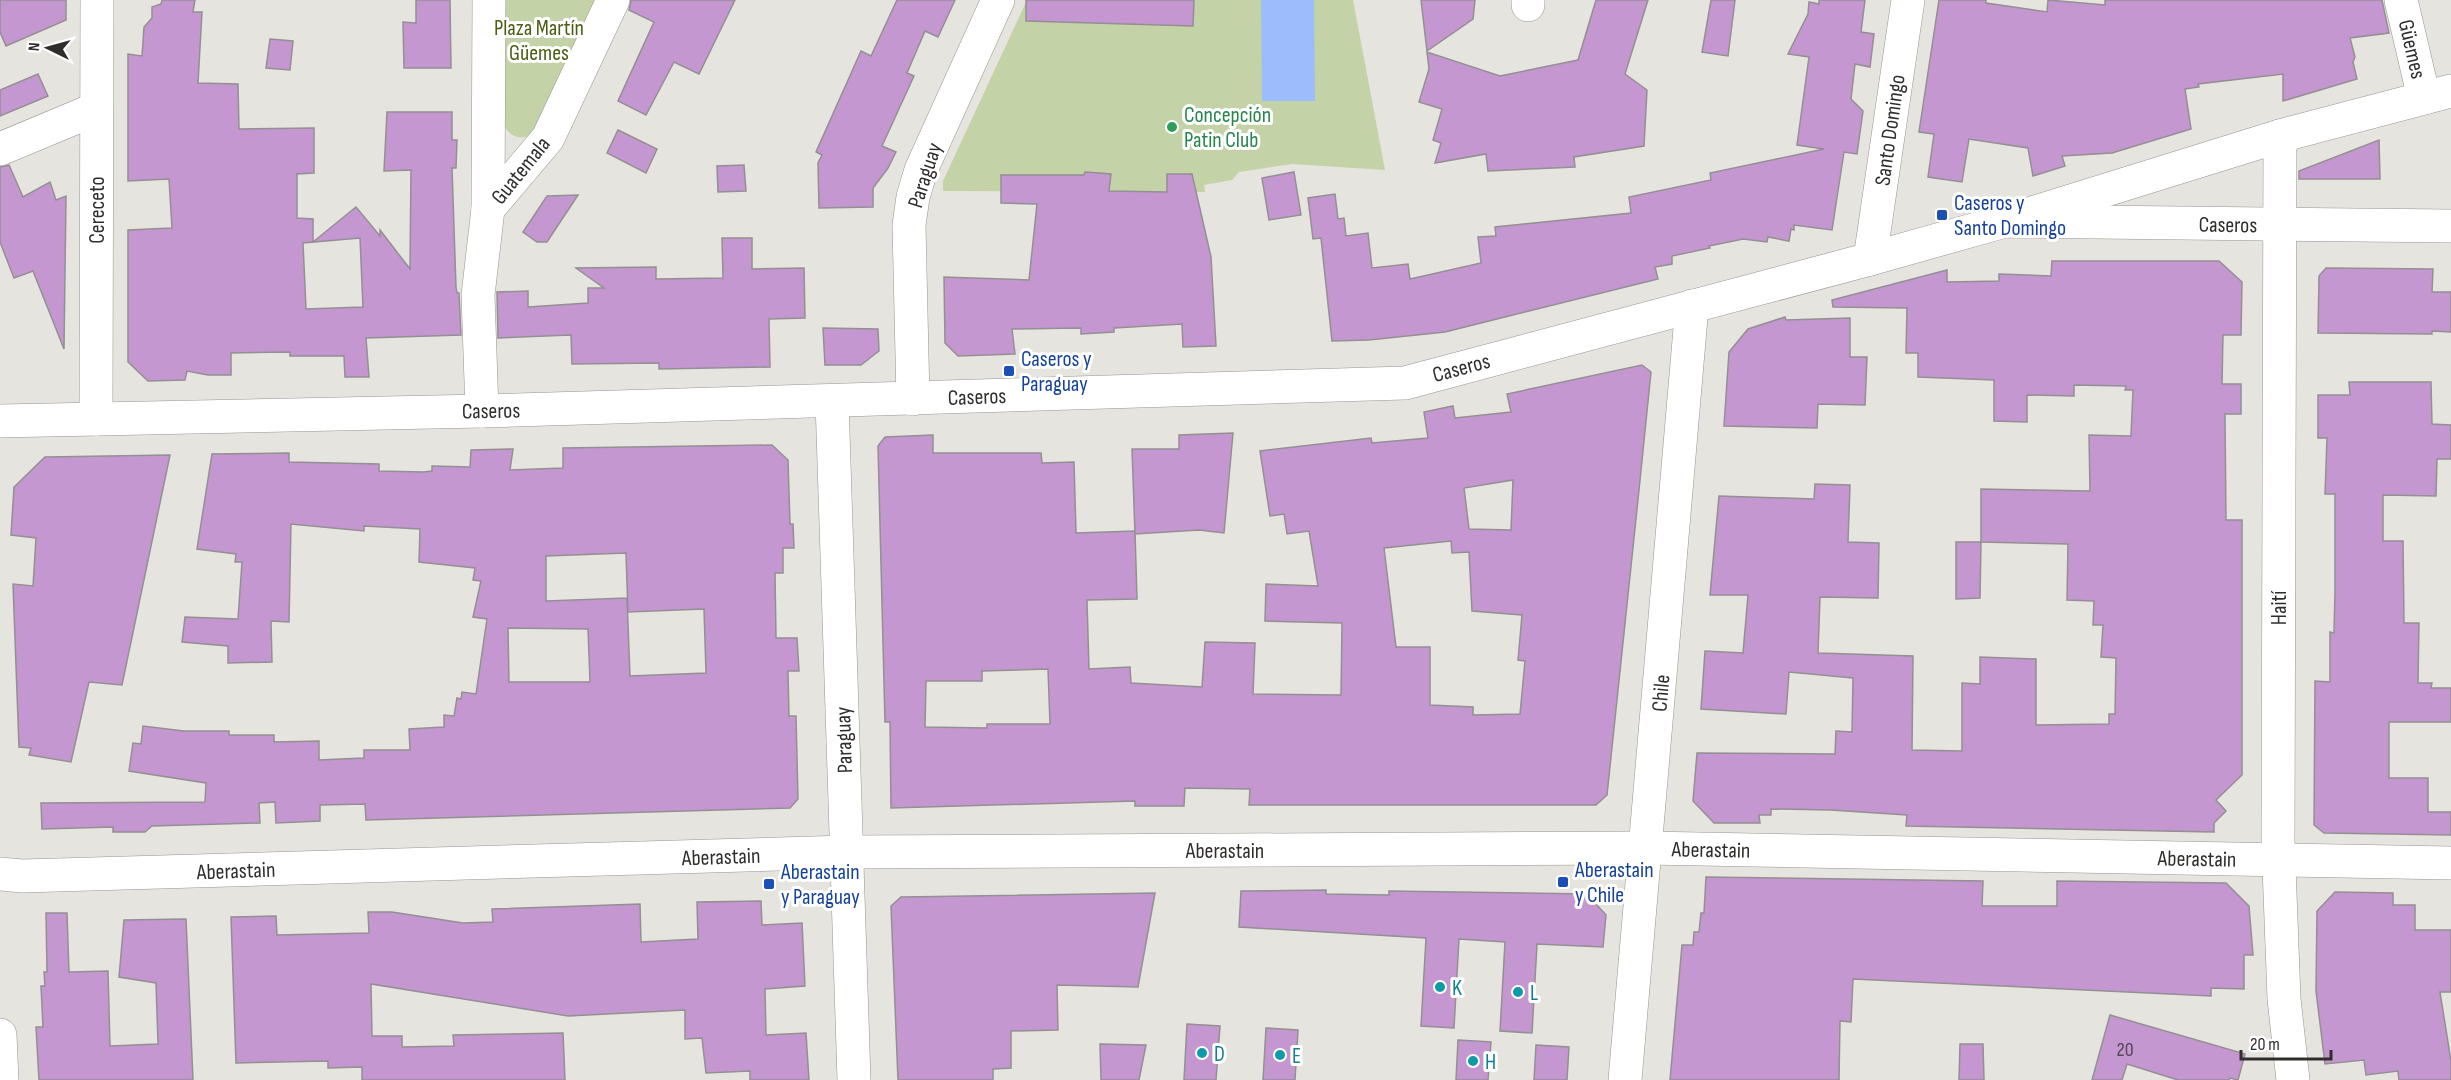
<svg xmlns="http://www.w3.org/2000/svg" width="2451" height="1080" font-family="'Sofia Sans Condensed',sans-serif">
  <rect width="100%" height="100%" fill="#e6e4df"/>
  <g fill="#c4d2a7">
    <path d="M501 0H602L537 133C522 140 511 139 503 124Z"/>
    <polygon points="1027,0 1353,0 1385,170 1292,164 1239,172 1232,180 1204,185 1205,192 943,191 943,181"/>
  </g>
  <polygon fill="#9dbcfb" points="1261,0 1314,0 1315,101 1262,101"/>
  <g fill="#c597d1" stroke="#938f93" stroke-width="1.5" fill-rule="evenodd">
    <polygon points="0,0 66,0 66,20 6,46 0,32"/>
    <path d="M162 0H195L193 12H202L198 83 238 84 239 129 314 128V173L297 174V218L313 219V242L356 207 380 236V230L410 269 411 170 384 171 387 112H452V140H457L456 168H452L456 287 457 293H459L461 335 366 338 369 377H345L344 356H290V352L231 353V375H208L187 371 185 380 148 381 128 362V230L172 228 169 179 128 181V54L142 56 144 27 152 18V7L161 4ZM360 238 363 307 306 309 303 243Z"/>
    <polygon points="416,0 450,0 451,68 404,68 403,22 416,23"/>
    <polygon points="631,0 735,0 699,74 674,62 646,115 618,101 654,22 629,10"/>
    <polygon points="897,0 955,0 938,37 925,31 907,73 914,76 882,146 896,152 888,168 873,188 873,207 819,208 818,163 822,155 816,152 861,51 871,56"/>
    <polygon points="1026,0 1194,0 1193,26 1026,21"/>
    <polygon points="1421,0 1475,0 1473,19 1427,51"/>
    <polygon points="1596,0 1648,0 1625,74 1647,90 1644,146 1574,157 1575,167 1488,171 1486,154 1435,163 1441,143 1433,140 1442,109 1419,102 1429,69 1427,52 1500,76 1578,60"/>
    <polygon points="1711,0 1735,0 1728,56 1702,52"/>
    <polygon points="1819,0 1865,0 1861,32 1874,34 1870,67 1855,64 1851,99 1863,111 1857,154 1844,152 1832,230 1794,225 1794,230 1791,229 1789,241 1768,237 1767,242 1743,239 1709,246 1710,248 1672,256 1672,264 1655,267 1658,279 1445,332 1369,340 1332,341 1321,238 1313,239 1308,198 1335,194 1338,219 1344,218 1346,236 1368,233 1372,268 1408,264 1410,279 1481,263 1478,237 1496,236 1495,227 1631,213 1629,197 1711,180 1710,173 1824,149 1797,145 1809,57 1788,54 1808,14 1809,2 1819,4"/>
    <polygon points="1939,0 1986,0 1986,3 2047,12 2048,0 2105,5 2105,0 2382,0 2389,33 2350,38 2355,57 2353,62 2357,79 2283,101 2283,74 2198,84 2199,87 2185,89 2191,129 2112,153 2062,156 2065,166 2033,176 2028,148 1969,139 1962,182 1928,177 1934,134 1919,132"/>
    <polygon points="270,39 293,41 290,70 266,68"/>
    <polygon points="38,74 48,96 0,116 0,90"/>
    <polygon points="618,130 657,149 646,173 607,153"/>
    <polygon points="2379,140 2380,179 2299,179 2299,171"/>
    <polygon points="9,165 23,197 50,182 56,200 66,196 64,349 33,271 14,278 0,242 0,167"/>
    <polygon points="744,165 746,191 718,192 717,166"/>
    <polygon points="1085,172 1111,174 1109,191 1167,192 1167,174 1192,174 1211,257 1216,346 1183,347 1182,324 1114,328 1114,332 1081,334 1081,328 1012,329 1015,354 958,356 945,343 944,277 1029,280 1037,204 1001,203 1001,175 1084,175"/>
    <polygon points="1294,172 1301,215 1269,220 1262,178"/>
    <polygon points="578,195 547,242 537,242 523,232 547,196"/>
    <polygon points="722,238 752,238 752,269 804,268 805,318 769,319 770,367 659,369 659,363 572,364 571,335 498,338 497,292 528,291 528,307 588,303 588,288 604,288 576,268 656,267 656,279 723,278"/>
    <polygon points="2052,261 2219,261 2242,282 2241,335 2223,335 2222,384 2241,384 2241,414 2225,414 2226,520 2242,520 2242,775 2216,800 2226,811 2214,823 2214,832 1906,826 1907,815 1831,810 1771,809 1771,815 1759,815 1760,823 1714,823 1693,801 1697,753 1835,754 1836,731 1852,732 1853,678 1789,672 1786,714 1701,709 1705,651 1743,653 1748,595 1710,595 1719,496 1814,499 1815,484 1850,485 1848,542 1879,543 1878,598 1820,597 1818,653 1913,656 1912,750 1962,751 1962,683 1980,684 1980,657 2036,659 2036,725 2109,724 2109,714 2115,714 2116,658 2101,657 2103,625 2093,625 2094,601 2067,600 2068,544 1981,542 1981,489 2090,491 2089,435 2131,436 2133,390 2125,390 2126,386 2074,385 2074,396 2027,395 2027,422 1994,421 1994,380 1918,377 1918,353 1906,353 1907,308 1833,307 1832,300 1947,270 1947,282 1999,281 1999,274 2051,276"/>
    <polygon points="2326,268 2433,269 2432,292 2451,292 2451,332 2432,331 2432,334 2318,333 2319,276"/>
    <polygon points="1785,317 1786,320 1850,318 1850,357 1867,357 1865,405 1818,404 1817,428 1724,426 1729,352 1748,329"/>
    <polygon points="823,328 878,329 879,351 861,365 825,365"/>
    <path d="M1642 365 1651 372 1639 490 1607 795 1596 805H1249L1250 789 1185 788 1184 806H1135V801L891 808 890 722H885L878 446 885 437 933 435V453H1041L1042 463 1074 462 1076 533 1135 531 1137 599 1087 600 1089 669 1130 667 1131 683 1202 687 1205 642 1255 643 1253 694 1341 695 1342 623 1265 621 1266 584 1318 586 1309 531 1287 534 1284 514 1270 516 1260 451 1371 438 1372 443 1428 438 1424 412 1453 406 1455 418 1511 412 1507 394ZM1513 480 1511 530 1469 529 1464 488ZM1451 541 1452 553 1469 552 1472 611 1522 615 1518 660 1525 661 1520 714 1473 715V707L1430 705V647H1396L1384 548ZM1048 669 1050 724H987V728L925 727 926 681H982V671Z"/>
    <polygon points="2349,382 2431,382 2432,424 2451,425 2451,459 2437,459 2436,496 2383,495 2383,541 2403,541 2404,623 2419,623 2418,683 2432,683 2431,688 2451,688 2451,722 2389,722 2389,778 2428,778 2428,812 2451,812 2451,835 2324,833 2314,825 2315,681 2330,682 2330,632 2334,633 2335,591 2335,494 2325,494 2327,438 2318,438 2318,395 2350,395"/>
    <polygon points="1233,433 1224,533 1199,530 1135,534 1132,449 1179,449 1179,435"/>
    <path d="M772 445 788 460 790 524H793L794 548H783V573H775L776 638H797L799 671H788L789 716H796L798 799 790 808 366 820 365 804 320 805V821L276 823 275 802 259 803 260 823 152 826 145 832H113V827L42 829 41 803 205 802 206 783 129 771 133 743 141 744 143 726 184 731H229V735H274V742L319 741V760L364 758V750H410L409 729 444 727V715L454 716 457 698 461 699 462 692 476 694 487 619 473 617 481 581 473 580 475 568 419 562 420 529 364 526V531L291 524 289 622 271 621 272 662 228 663V646L182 642 185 617 238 619 242 562H235L236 554 197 549 212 454 289 453V462L379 464V471L423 472 432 471V466L470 467 471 450 513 449 510 470 563 468V448ZM626 553 628 612 704 609 706 673 630 676 627 598 546 601V556ZM508 628 588 629 590 682H509Z"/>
    <polygon points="170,455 122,685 89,682 71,762 29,755 31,748 19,747 13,584 33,586 36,538 11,535 14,487 45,457"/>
    <polygon points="1956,542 1981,542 1980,598 1956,599"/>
    <polygon points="1706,877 1983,881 1982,906 2057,906 2057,881 2226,883 2249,906 2253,955 2244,955 2244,989 2211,988 2211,996 1853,979 1851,1022 1840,1021 1839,1080 1670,1080 1682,945 1693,945 1694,932 1699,932 1701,913 1704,913"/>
    <polygon points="1326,890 1326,894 1389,895 1389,891 1587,894 1606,915 1603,947 1537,944 1532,1033 1500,1031 1505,942 1459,939 1454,1028 1421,1026 1426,938 1239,927 1241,891"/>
    <polygon points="2335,892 2393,893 2393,905 2415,905 2415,930 2451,930 2451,992 2440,992 2451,1061 2451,1080 2399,1080 2398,1071 2366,1075 2364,1060 2325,1064 2316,991 2317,911"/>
    <polygon points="1155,893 1138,987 1057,985 1058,1030 1011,1031 1011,1068 993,1069 993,1080 898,1080 891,906 901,897"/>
    <polygon points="761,901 762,925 802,923 805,986 765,989 766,1035 806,1033 809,1080 750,1080 750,1071 706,1073 702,1038 685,1039 685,1010 568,1016 371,984 372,1036 402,1036 402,1047 454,1046 453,1035 563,1033 565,1080 362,1080 362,1067 328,1068 328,1061 236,1063 231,917 276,916 277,935 369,933 368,912 392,912 463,923 493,922 492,909 640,904 641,942 698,939 697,902"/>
    <polygon points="46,913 67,913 69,972 108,971 110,1046 158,1044 156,983 119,977 124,920 186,919 193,1080 39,1080 36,1027 43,1027 41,986 45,986 44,972 47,972"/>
    <polygon points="2110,1015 2245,1054 2238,1080 2230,1078 2229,1080 2178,1080 2127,1064 2122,1080 2092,1080"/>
    <polygon points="1187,1024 1220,1026 1216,1080 1184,1080"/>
    <polygon points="1266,1028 1298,1030 1295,1080 1263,1080"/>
    <polygon points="1458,1040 1491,1042 1488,1080 1456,1080"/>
    <polygon points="1100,1044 1146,1045 1139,1080 1101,1080"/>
    <polygon points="1960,1044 1983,1044 1984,1080 1959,1080"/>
    <polygon points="1536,1045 1569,1047 1567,1080 1534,1080"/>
  </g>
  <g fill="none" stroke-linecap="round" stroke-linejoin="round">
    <g stroke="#979591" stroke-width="34">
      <g id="street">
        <polyline points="2401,0 2424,98"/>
        <polyline points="1528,5 1528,0"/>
        <polyline points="2280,136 2278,840 2284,999 2293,1080"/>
        <polyline points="0,149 96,109"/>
        <polyline points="488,209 548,138 613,0"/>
        <polyline points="2035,212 2280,136 2451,91"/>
        <polyline points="1870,259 1908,0"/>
        <polyline points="913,399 909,225 913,197 921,170 998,0"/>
        <polyline points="832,401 854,1080"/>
        <polyline points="482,411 478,295 488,209 489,0"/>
        <polyline points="96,419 97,0"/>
        <polyline points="0,421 482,411 1405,383 1870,259 2005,221 2451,226"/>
        <polyline points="0,874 22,876 847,852 1647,848 2451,863"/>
        <polyline points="0,1035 2,1080"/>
        <polyline points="1625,1080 1692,306"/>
      </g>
    </g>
    <use href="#street" stroke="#fff" stroke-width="33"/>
  </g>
  <circle fill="#2e9e5b" stroke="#fff" stroke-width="2" cx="1172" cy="127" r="6"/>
  <g fill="#1a4fb4" stroke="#fff" stroke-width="2">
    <rect x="1936" y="209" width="12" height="12" rx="3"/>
    <rect x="1003" y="365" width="12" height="12" rx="3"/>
    <rect x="1557" y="876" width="12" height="12" rx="3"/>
    <rect x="763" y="878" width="12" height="12" rx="3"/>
  </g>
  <g fill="#0f9aa8" stroke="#fff" stroke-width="2">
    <circle cx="1440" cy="987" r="6"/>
    <circle cx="1518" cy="992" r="6"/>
    <circle cx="1202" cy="1053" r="6"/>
    <circle cx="1280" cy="1055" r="6"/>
    <circle cx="1473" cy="1061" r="6"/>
  </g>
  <g text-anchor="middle" stroke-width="6" stroke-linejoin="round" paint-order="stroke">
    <g font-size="20" fill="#544855">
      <text x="2125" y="1056">20</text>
    </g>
    <g font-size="22" fill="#4b5d11" stroke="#fff">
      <text x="539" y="35">Plaza Martín<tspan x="539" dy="25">Güemes</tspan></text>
    </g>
    <g font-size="22" fill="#2f2e2c" stroke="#fff">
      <text transform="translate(2413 49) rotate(77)" y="8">Güemes</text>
      <text transform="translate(1889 130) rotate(-82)" y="8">Santo Domingo</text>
      <text transform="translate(520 170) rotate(-51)" y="8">Guatemala</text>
      <text transform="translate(924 175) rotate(-72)" y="8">Paraguay</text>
      <text transform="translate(96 210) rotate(-90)" y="8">Cereceto</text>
      <text transform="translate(2228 224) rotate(1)" y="8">Caseros</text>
      <text transform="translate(1461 367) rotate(-15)" y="8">Caseros</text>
      <text transform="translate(977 396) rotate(-2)" y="8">Caseros</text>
      <text transform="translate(491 410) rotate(-1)" y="8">Caseros</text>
      <text transform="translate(2278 608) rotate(-90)" y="8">Haití</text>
      <text transform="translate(1660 693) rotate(-85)" y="8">Chile</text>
      <text transform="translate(843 740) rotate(-92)" y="8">Paraguay</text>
      <text transform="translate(1711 849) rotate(1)" y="8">Aberastain</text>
      <text x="1225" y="858">Aberastain</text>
      <text transform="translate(721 856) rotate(-2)" y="8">Aberastain</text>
      <text transform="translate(2197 858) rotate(1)" y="8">Aberastain</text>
      <text transform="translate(236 870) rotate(-2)" y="8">Aberastain</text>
    </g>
    <g font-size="22" fill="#27864d" stroke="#fff" text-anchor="start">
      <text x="1184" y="122">Concepción<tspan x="1184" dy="25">Patin Club</tspan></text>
    </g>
    <g font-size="22" fill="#164399" stroke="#fff" text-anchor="start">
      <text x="1954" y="210">Caseros y<tspan x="1954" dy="25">Santo Domingo</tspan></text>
      <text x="1021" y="366">Caseros y<tspan x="1021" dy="25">Paraguay</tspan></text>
      <text x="1575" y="877">Aberastain<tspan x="1575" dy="25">y Chile</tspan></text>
      <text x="781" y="879">Aberastain<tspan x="781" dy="25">y Paraguay</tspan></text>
    </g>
    <g font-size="22" fill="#0d838f" stroke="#fff" text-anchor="start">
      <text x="1452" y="995">K</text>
      <text x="1530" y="1000">L</text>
      <text x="1214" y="1061">D</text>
      <text x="1292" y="1063">E</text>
      <text x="1485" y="1069">H</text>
    </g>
  </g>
  <g transform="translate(48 48) rotate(275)" stroke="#ffffff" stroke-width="4.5" paint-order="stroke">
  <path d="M0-4.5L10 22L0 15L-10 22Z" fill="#2f2e2c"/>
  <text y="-9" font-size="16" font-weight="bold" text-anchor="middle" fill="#2f2e2c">N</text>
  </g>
  <path d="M2241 1050v9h90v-9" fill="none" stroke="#2f2e2c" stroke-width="3"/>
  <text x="2250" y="1050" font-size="18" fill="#2f2e2c" stroke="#ffffff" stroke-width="4.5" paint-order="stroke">20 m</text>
</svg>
